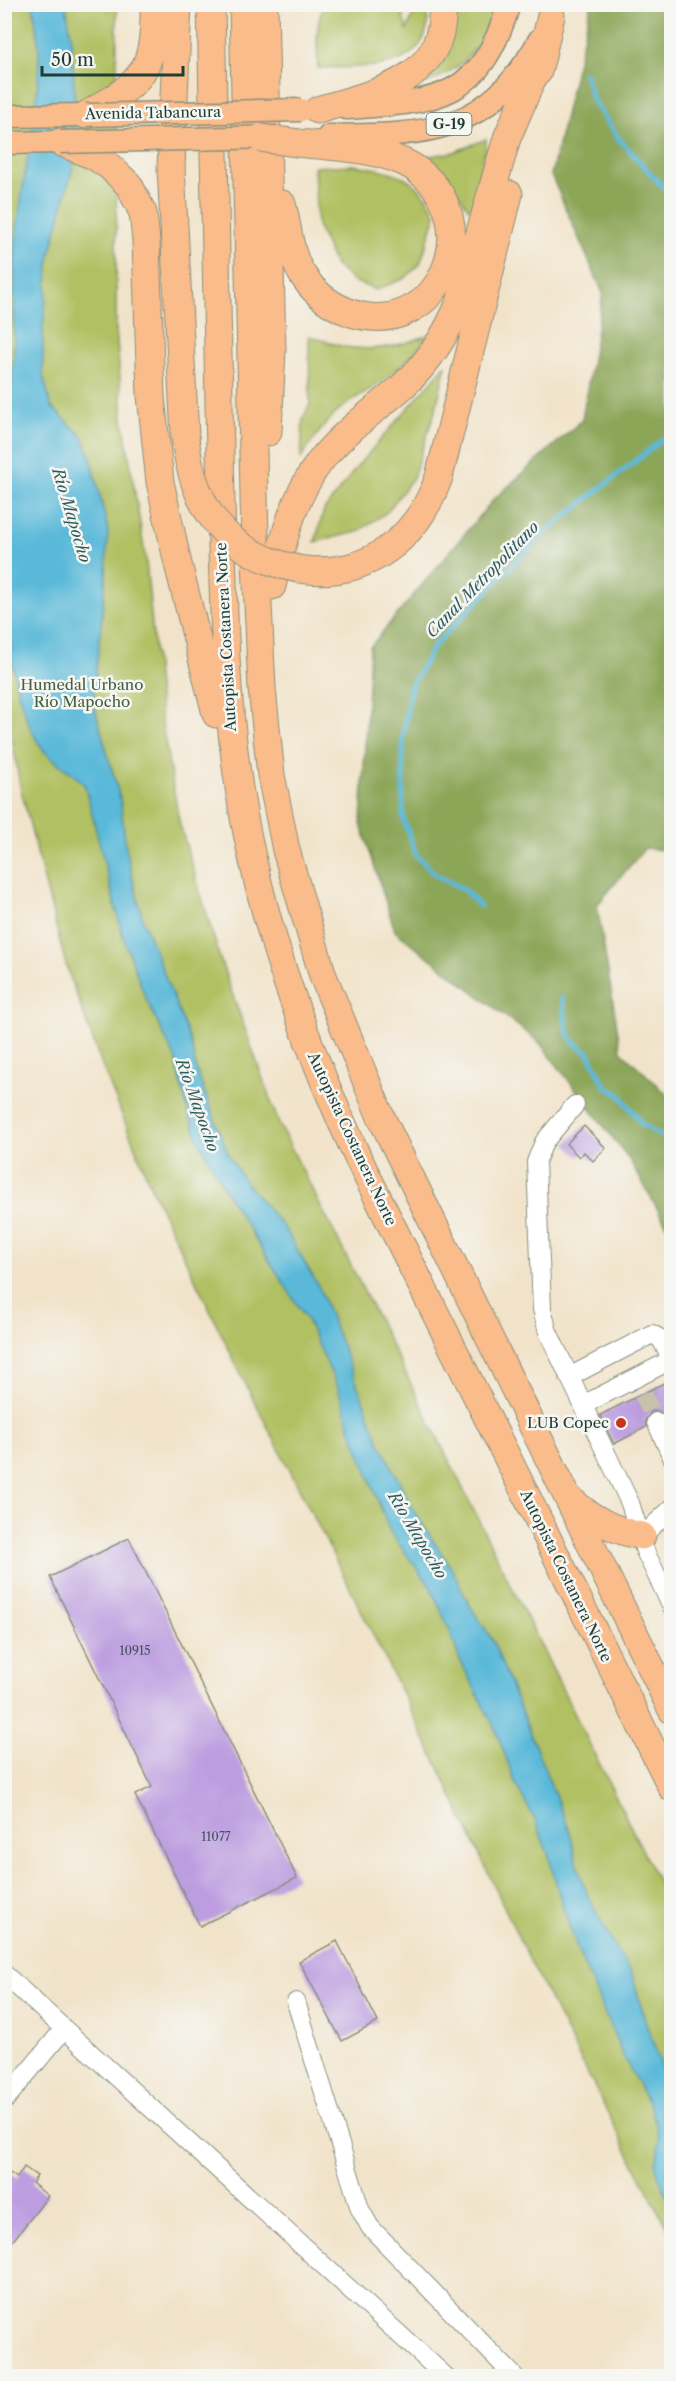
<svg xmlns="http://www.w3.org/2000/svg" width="676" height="2381" font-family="'Libre Caslon Text',serif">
  <rect width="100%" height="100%" fill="#f6f6f2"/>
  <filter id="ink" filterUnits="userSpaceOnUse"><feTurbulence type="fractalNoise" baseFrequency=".0167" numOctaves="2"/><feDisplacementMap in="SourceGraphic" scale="12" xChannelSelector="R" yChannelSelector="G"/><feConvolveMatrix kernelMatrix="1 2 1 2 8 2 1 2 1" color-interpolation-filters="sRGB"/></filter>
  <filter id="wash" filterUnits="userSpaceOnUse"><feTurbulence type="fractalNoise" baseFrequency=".008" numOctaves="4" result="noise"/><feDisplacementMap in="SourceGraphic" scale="24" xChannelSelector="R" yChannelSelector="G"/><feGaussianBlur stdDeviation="1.35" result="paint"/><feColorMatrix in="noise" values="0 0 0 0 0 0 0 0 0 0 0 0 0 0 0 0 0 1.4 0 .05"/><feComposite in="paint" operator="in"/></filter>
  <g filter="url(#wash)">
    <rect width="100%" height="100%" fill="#f1e3c9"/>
    <g fill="#b1c062" stroke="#687e4b" stroke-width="1.5">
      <polygon points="4,5 117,5 116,329 123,419 146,561 161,719 180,825 221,962 279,1124 406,1374 671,1908 671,2234 658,2211 523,1947 437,1764 346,1580 242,1377 153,1192 100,1060 66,965 20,786 5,695"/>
      <path d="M324 5H403V17L407 30 415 10V5H427C427 12 429 21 427 28 417 75 353 66 318 68 317 48 315 23 324 5Z"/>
      <path d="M453 5H496C481 52 459 75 410 88Z"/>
      <polygon points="486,139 486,146 473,204 469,209 459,195 453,192 443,174 419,158 454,152"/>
      <path d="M353 165C393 171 418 174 436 215L420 264 405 278 376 290 353 281 335 265 317 225 314 167Z"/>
      <path d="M428 335C416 354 393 374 374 387 362 394 349 401 339 410 324 424 312 441 301 458L303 419 310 404 309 336C320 339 330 343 341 346 370 353 401 346 428 335Z"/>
      <polygon points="446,365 436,408 413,478 387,512 357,532 315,542 324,510 360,463"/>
    </g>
    <polygon fill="#8ca658" stroke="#567246" stroke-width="1.5" points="591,5 671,5 671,851 645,848 597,905 621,1051 671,1098 671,1233 629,1159 540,1043 395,931 361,824 370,647 493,500 582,420 603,293 551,175"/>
    <path fill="#5ab9d9" stroke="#3c7b86" stroke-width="1.5" d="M33 5H66L71 36 75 102 73 167 50 255 43 329V375L51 406 83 437 91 458 108 529 106 576 93 702 120 798 127 855 143 920 190 1040 197 1072 229 1156 246 1183 285 1229 319 1287 380 1443 398 1479 417 1516 452 1569 470 1606 492 1639 570 1832 578 1867 588 1896 610 1939 632 1974 645 2020 671 2093V2206L658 2175 655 2162 658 2152 659 2138 651 2108 623 2056 580 1956 563 1908 548 1854 535 1820 516 1785 496 1731 459 1658 450 1631 430 1586 390 1532 351 1430 338 1388 307 1320 230 1199 198 1139 187 1108 175 1058 146 999 123 937 85 786C73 770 52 763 41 747 9 699 8 626 6 570 4 523 4 476 4 429 19 371 12 310 15 251 19 185 39 121 39 55 39 38 35 21 33 5Z"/>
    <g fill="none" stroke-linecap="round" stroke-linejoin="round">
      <g stroke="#5ab9d9" stroke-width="5">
        <polyline points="585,74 592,99 619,139 672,197"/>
        <polyline points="672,253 666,268 672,296"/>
        <polyline points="480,906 463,889 436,875 416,855 403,818 403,736 411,686 434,646 540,536 672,432"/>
        <polyline points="562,998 568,1034 575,1044 588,1052 606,1087 620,1095 642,1124 672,1143"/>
      </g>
    </g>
    <g id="blocks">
      <g fill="#bc9de0">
        <polygon points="584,1126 606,1148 593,1161 584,1152 579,1157 566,1144"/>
        <polygon points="672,1379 672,1414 666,1417 658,1411 651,1412 645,1420 646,1427 614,1444 600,1415"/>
        <polygon points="129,1538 297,1878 200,1926 135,1795 152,1787 50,1577"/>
        <polygon points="337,1941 378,2022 342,2041 299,1961"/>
        <polygon points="24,2167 37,2176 32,2183 48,2196 4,2252 4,2169 17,2178"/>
      </g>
    </g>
  </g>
  <g filter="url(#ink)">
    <use href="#blocks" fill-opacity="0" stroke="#88907e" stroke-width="1.5"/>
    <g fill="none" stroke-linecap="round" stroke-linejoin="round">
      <polyline stroke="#c7c2ab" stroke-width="18" stroke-dasharray="18 9" stroke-linecap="butt" points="643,1394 656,1422"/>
      <g stroke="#88907e" stroke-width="20">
        <g id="minor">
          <polyline points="575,1105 544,1142 536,1162 542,1309 548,1332 630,1503 645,1551 672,1607"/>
          <polyline points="569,1377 652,1334 661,1339 672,1361"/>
          <polyline points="583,1405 671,1360"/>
          <polyline points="656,1422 672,1457"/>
          <polyline points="642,1536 672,1508"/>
          <polyline points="4,1974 445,2376"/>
          <polyline points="296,2002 360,2209 370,2227 514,2376"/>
          <polyline points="4,2101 64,2029"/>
        </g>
      </g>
      <g stroke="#88907e" stroke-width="25">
        <g id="major">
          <path d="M346 108C437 102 480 101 509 4"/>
          <polyline points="4,116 86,115"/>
          <path d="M329 136C428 135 487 135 540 39"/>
          <polyline points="4,143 60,142"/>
        </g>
      </g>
      <g stroke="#88907e" stroke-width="29">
        <g id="highway">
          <polyline points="178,4 171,168 185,437"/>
          <path d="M211 4C214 154 217 304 220 453 223 577 222 701 245 823 267 940 308 1051 358 1158L672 1788"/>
          <polyline points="243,4 255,540 262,689 271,775 286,850 323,976 381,1117 672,1710"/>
          <polyline points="264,4 272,350 268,432"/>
          <polyline points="538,72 551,16"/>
          <path d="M318 110C374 93 448 81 442 4"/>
          <path d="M86 115C143 82 155 71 154 4"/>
          <polyline points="60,142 94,156 109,166 129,185 143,213 146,241 151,396 160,482 178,564 216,714"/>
          <path d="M282 204C289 229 289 256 304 277 315 294 332 306 351 313 441 342 491 218 413 167 383 148 333 147 298 143"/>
          <path d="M298 569C367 580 417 539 439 477L509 194"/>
          <path d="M272 586C282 543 294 494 322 459 345 430 376 410 404 385 429 362 447 334 460 302L507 138 542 56"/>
          <path d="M571 1500C592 1519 614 1531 642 1536"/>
        </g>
      </g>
      <use href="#minor" stroke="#fff" stroke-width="18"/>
      <use href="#major" stroke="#fabc8b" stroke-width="22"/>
      <use href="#highway" stroke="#fabc8b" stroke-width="27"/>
      <g stroke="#88907e" stroke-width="25" stroke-linecap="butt">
        <g id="major-bridge">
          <polyline points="86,115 301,110"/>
          <polyline points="60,142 277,137"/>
        </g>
      </g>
      <g stroke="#88907e" stroke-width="29" stroke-linecap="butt">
        <g id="highway-bridge">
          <polyline points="260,138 298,143"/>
          <path d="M185 437C193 509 226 554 298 569"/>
        </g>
      </g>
      <use href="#major-bridge" stroke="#fabc8b" stroke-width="22"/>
      <use href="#highway-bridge" stroke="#fabc8b" stroke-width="27"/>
    </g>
  </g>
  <circle fill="#c8321e" stroke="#f6f6f2" stroke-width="2" cx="621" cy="1423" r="6"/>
  <g text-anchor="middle" stroke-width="5" stroke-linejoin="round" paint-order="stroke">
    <g font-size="12" fill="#46555f">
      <text x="135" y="1655">10915</text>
      <text x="216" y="1841">11077</text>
    </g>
    <rect fill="#f6f6f2" stroke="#60746d" stroke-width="1.5" x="426.5" y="113" width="45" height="22" rx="4.5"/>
    <g font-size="14" font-weight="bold" fill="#1f3d34">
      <text x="449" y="129">G-19</text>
    </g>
    <g font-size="15" fill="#1f3d34" stroke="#f6f6f2">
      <text transform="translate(153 113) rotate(-1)" y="5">Avenida Tabancura</text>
      <text transform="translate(226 637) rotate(-93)" y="5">Autopista Costanera Norte</text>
      <text transform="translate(352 1139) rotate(65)" y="5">Autopista Costanera Norte</text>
      <text transform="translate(566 1576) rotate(64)" y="5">Autopista Costanera Norte</text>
    </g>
    <g font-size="15" fill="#445e40" stroke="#f6f6f2">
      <text x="82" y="690">Humedal Urbano<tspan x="82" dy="17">Río Mapocho</tspan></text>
    </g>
    <g font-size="15" fill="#1f3d34" stroke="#f6f6f2" text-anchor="end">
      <text x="609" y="1428">LUB Copec</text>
    </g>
    <g font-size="16" font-style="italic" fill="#2e5c5d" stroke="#f6f6f2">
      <text transform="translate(72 515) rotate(73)" y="6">Río Mapocho</text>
      <text transform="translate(482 579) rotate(-46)" y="6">Canal Metropolitano</text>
      <text transform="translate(198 1105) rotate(70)" y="6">Río Mapocho</text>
      <text transform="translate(418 1535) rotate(59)" y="6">Río Mapocho</text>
    </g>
  </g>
  <rect width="676" height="2381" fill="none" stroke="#f6f6f2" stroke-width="24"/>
  <path d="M42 66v9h141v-9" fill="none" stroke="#1f3d34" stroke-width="3"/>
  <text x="51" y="66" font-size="18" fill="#1f3d34" stroke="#f6f6f2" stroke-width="4.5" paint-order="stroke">50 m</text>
</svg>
